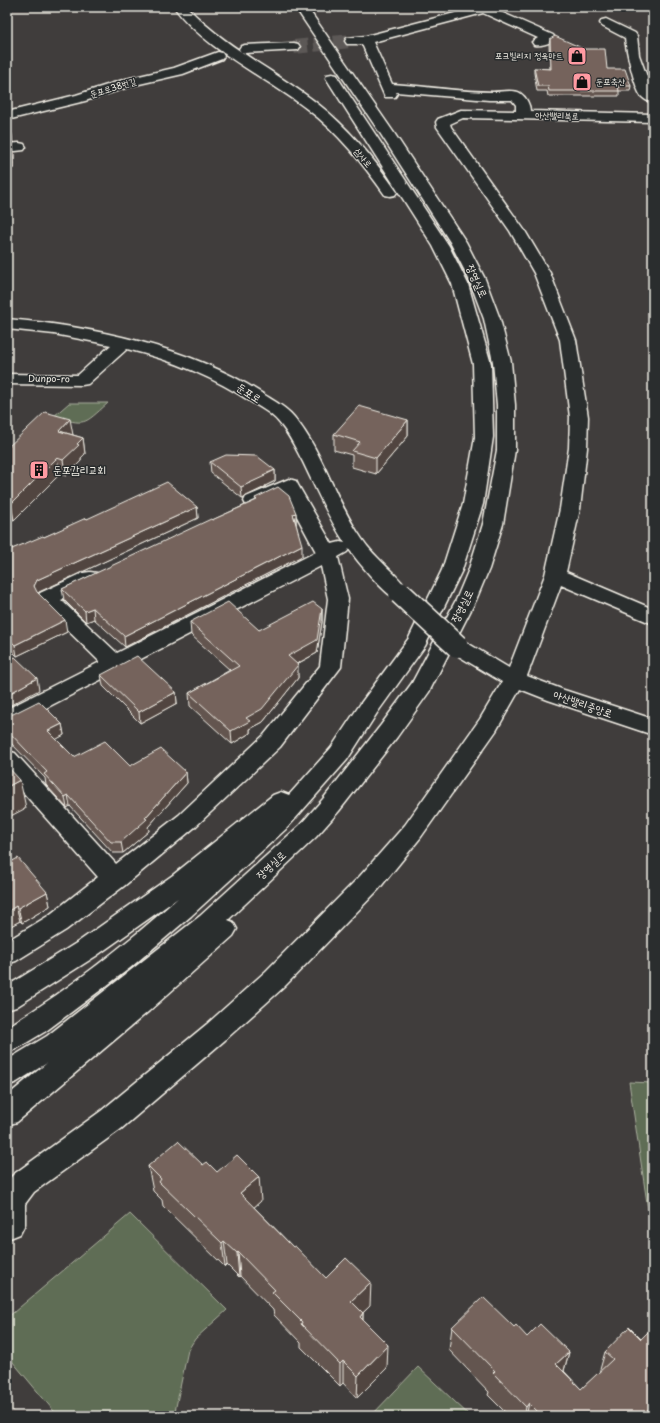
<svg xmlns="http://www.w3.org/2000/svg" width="660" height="1423" font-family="'Playpen Sans','Poor Story',sans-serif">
  <rect width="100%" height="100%" fill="#403d3c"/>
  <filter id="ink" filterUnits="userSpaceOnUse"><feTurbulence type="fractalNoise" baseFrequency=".025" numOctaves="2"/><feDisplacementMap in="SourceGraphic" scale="8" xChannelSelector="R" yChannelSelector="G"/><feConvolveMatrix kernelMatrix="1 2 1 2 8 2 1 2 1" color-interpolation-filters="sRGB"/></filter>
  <g filter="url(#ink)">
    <g fill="#5f6d55" stroke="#aaaf9e">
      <path d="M69 403H108C82 426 87 425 53 417Z"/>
      <polygon points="629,1082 653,1083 653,1223 650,1223"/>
      <polygon points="130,1214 227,1310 195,1339 188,1350 174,1416 58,1416 7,1355 7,1318"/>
      <polygon points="418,1367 470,1416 371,1416"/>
    </g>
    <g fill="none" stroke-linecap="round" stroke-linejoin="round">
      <polyline stroke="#5b5856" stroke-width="14" stroke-dasharray="14 6" stroke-linecap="butt" points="294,47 351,41"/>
      <g stroke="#f4f1e8" stroke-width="3">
        <g id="minor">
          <path d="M478 7H498L496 10 553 35 555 38C551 44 540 46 534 45L532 42 538 38 483 13 373 42 392 84C425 86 459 92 493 92 500 92 514 89 520 93 526 97 530 105 530 111L653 114V122L463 118 450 124 451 127 525 231 550 273 576 340 588 417 587 448 580 509 566 572 653 609V624L561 585 527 676 564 690 653 719V735L548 700 520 689 496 731 421 837 378 890 284 987 225 1040 121 1129 34 1192 25 1204V1224L20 1234 10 1238 7 1237V1181L14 1174 101 1111 207 1024 266 971 360 876 405 825 480 719 502 682 450 651 446 646 450 641 457 639 464 641 509 668 545 575 560 509 569 448 570 417 560 340 534 273 510 231 437 127 436 122 438 119 461 110 516 111V105L512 100H489L396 92 397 94 395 97H385L362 44H347L345 41 347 38 366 36Z"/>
          <path d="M606 19 635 33 637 36 639 55 653 93V103C649 102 645 100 642 97 635 90 626 49 625 38L602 26 600 23 602 20Z"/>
          <polygon points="294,43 298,44 300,47 298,50 245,53 241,52 239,49 241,46 245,45"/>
          <polygon points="218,52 222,53 224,56 222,59 183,74 135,85 85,101 7,120 7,112 76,95 126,79 174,68"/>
          <polygon points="19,143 24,144 26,147 24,150 7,152 7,144"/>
          <path d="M7 319C92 326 191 347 263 394 274 401 286 407 294 417 324 453 335 501 362 539 375 559 398 574 410 593L407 598C403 599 399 600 395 598 385 594 356 560 349 549L347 552 338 557 348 599 341 667 280 747 195 827 124 886 66 930 16 961 7 964V941L48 916 98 877 7 774V751L15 753 116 864 179 815 264 735 320 666 328 599 321 566 15 724 7 726V709L100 662 40 603 37 598 40 593 83 573 90 572 97 573 100 578 97 583 61 600 117 653 316 552 285 494 260 505 253 507 246 505 244 501 246 497 289 479 296 481 298 485 332 544 340 542 345 543C328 517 316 489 303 462 296 449 290 436 281 425 274 415 263 409 253 403 214 377 172 360 127 349L88 384 82 385 7 384V374L78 375 111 345 54 334 7 329Z"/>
        </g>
      </g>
      <g stroke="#f4f1e8" stroke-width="3">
        <g id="highway">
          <path d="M174 7H187C226 48 274 70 318 104 349 128 375 160 397 192L395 195 390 196 385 195C363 164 338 132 307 109 267 78 203 48 174 7Z"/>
          <polygon points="295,7 307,7 394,133 466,242 485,279 500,319 511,362 515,405 515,450 503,524 489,569 476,600 429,692 397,737 339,811 316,837 228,920 233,922 237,929 233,936 149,1011 17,1122 7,1125 7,1096 47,1063 17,1082 7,1086 7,1060 47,1036 200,916 300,825 323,799 381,725 412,683 456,600 469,569 483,524 497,450 497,405 493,362 484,319 469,279 450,242 380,133"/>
          <path d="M332 74 337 75 338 78 449 246 468 284 491 364 493 437 483 504 462 570 425 646 377 713 347 760 287 828 191 916 130 968 46 1031 16 1049 7 1052V1027C67 991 125 945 178 898L96 956 16 1007 7 1010V986L78 942 173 875 273 795 281 792 289 795 331 748 361 703 409 638 442 570 463 504 475 437 473 364 452 284 433 246 326 78 327 75Z"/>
        </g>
      </g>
      <use href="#minor" fill="#2a2d2e" fill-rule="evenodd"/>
      <use href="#highway" fill="#2a2d2e" fill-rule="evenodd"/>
      <g stroke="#f4f1e8" stroke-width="25" stroke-linecap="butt">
        <polyline id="minor-bridge" points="400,593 457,646"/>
      </g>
      <use href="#minor-bridge" stroke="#2a2d2e" stroke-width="22"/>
    </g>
    <g fill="#64554f" stroke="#f4f1e8">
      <polygon points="550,39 607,69 631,86 630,91 619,91 619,96 548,96 547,91 537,91 534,73 534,68 550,69 549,44"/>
      <polygon points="7,129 11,129 14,153 14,168 7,169"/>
      <polygon points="408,420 408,436 376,474 352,467 352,455 334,450 334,434"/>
      <polygon points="73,435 83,438 85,454 81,458 81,461 66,476 60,474 14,520 7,518 7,448"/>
      <polygon points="210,462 275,470 275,481 265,486 265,487 242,498 211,473"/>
      <polygon points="255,498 296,513 296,523 302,556 125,647 94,619 86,622 64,600 62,589 256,500"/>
      <polygon points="197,507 198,518 39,592 38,594 67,632 17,656 7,646 7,551 44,537 87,519"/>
      <polygon points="322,609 322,622 317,653 297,664 298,678 263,722 250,729 250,733 232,744 190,706 189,693 230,670 191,635 190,622 259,630"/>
      <polygon points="101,675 176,692 177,703 140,723 103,686"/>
      <polygon points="7,715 62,724 64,735 56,739 74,757 130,766 186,772 187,783 148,827 149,831 123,853 113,853 70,806 67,808 46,785 45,778 7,739"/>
      <polygon points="7,864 47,892 50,906 22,923 20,921 7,928"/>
      <polygon points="203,1165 217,1172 261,1201 254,1207 293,1247 326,1278 370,1306 363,1313 363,1320 387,1368 357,1398 343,1383 340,1386 301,1347 301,1343 274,1315 273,1310 240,1276 239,1277 227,1265 225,1267 163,1206 162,1200 153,1191 148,1166"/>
      <polygon points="452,1327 514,1327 527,1337 569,1352 564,1371 581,1389 599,1373 605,1352 641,1339 653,1329 653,1416 509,1416 488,1395 489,1392 449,1350"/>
    </g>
    <g fill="#514540" stroke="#f4f1e8">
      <polygon points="11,129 14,153 14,168 11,144"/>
      <polygon points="70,419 73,435 59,431"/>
      <polygon points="408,420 408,436 376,474 376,458"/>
      <polygon points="83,438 85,454 81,458 81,461 66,476 63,460 77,444"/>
      <polygon points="57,458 60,474 14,520 11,504"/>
      <polygon points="275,470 275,481 265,486 265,487 242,498 241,487"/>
      <polygon points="197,507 198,518 39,592 36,597 34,586 37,580"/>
      <polygon points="296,513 296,524 293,514"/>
      <polygon points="302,545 302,556 125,647 124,636"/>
      <polygon points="93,608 94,619 86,622 85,611"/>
      <polygon points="322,609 322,622 317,653 289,668 288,656"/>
      <polygon points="65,620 67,632 17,656 15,645"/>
      <polygon points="298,665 298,678 263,722 250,729 250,733 232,744 231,731 246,718"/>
      <polygon points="37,678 39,690 7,707 7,695"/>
      <polygon points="176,692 177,703 140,723 139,712"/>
      <polygon points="62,724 64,735 50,743 48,731"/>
      <polygon points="186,772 187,783 148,827 149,831 123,853 121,842 145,818"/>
      <polygon points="20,780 26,808 7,818 7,787"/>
      <polygon points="68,795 70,806 67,808 65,797"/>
      <polygon points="47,892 50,906 22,923 18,908"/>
      <polygon points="16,906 20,921 7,928 7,912"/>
      <polygon points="259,1177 261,1201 242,1218 240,1193"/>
      <polygon points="224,1241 227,1265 225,1267 222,1243"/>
      <polygon points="238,1252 240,1276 239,1277 237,1253"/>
      <polygon points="371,1282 370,1306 350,1325 351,1301"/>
      <polygon points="363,1313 362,1336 360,1317"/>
      <polygon points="388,1345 387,1368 357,1398 358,1376"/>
      <polygon points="569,1352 563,1374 556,1364"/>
      <polygon points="343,1361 343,1383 340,1386 340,1364"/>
      <polygon points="529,1403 526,1416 524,1416 526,1407"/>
      <polygon points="653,1404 653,1406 649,1416 642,1416"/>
    </g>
    <g fill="#74635c" stroke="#f4f1e8">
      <polygon points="555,36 584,49 605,49 607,69 625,69 631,86 618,86 619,91 549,91 548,86 538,86 534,68 551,69 550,39"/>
      <polygon points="7,129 11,129 11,144 7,145"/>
      <polygon points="359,406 408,420 376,458 352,451 360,442 334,434"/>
      <polygon points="45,412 70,419 59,431 83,438 77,444 79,445 63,460 57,458 11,504 7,503 7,448"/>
      <polygon points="226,455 257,456 275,470 263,475 265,476 241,487 210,462"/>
      <polygon points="167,482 197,507 37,580 34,586 37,592 65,620 15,645 7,637 7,551 43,536 44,537 86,518 87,519"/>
      <polygon points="278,487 289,496 296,513 293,514 302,545 124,636 93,608 85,611 62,589 211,519 212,520 257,500 255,498"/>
      <polygon points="228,602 259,630 313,602 322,609 317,640 288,656 298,665 262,709 246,718 250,721 231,731 189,693 239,666 190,622"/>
      <polygon points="137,656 176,692 139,712 101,675"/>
      <polygon points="15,657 37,678 7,695 7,661"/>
      <polygon points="39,701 62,724 48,731 74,757 105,741 130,766 161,749 186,772 145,818 147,819 121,842 111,842 68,795 65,797 44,774 47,772 7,730 7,715 13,714"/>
      <polygon points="7,766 20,780 7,787"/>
      <polygon points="18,858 47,892 18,908 16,906 7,912 7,864"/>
      <polygon points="178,1141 203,1165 207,1162 217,1172 237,1155 259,1177 240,1193 293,1247 295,1246 326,1278 346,1258 371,1282 351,1301 363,1313 360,1317 388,1345 358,1376 343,1361 340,1364 301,1324 302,1322 272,1292 275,1290 238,1252 237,1253 224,1241 222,1243 159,1182 161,1179 148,1166"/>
      <polygon points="483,1297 514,1327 516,1325 527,1337 540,1324 569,1352 556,1364 581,1389 613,1359 605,1352 629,1327 641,1339 652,1328 653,1329 653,1404 642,1416 542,1416 529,1403 526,1407 493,1373 495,1371 452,1327"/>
    </g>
  </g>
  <defs>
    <g id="shop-square" transform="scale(1)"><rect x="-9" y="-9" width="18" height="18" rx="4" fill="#ff9aa2" stroke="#2a2d2e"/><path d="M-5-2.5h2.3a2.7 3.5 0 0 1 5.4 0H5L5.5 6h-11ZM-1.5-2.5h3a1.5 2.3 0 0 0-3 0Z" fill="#111"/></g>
    <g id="building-square" transform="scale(1)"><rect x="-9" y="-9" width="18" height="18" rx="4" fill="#ff9aa2" stroke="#2a2d2e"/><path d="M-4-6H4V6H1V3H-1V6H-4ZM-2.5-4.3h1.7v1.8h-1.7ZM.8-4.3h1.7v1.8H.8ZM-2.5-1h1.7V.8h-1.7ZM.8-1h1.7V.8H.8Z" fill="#111"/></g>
  </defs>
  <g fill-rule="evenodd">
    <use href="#shop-square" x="577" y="56"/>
    <use href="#shop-square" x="582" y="82"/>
    <use href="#building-square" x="39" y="470"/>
  </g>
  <g text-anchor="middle" stroke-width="3" stroke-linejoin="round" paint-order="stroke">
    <g font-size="9" fill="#f4f1e8" stroke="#2a2d2e" text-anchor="end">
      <text x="563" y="59">포크빌리지 정육마트</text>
      <text x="596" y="85" text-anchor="start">둔포축산</text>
    </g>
    <g font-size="9" fill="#f4f1e8" stroke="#2a2d2e">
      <text transform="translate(113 88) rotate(-17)" y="3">둔포로38번길</text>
      <text transform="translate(557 116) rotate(1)" y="3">아산밸리북로</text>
      <text transform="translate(363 158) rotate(51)" y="3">삼사로</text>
      <text transform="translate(49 379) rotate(1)" y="3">Dunpo-ro</text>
    </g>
    <g font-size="11" fill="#f4f1e8" stroke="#2a2d2e">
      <text transform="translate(477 281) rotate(66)" y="4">장영실로</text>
      <text transform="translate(249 393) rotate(33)" y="4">둔포로</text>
      <text transform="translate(462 606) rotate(-63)" y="4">장영실로</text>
      <text transform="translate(583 704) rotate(19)" y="4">아산밸리중앙로</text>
      <text transform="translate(271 865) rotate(-43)" y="4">장영실로</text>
    </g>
    <g font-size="11" fill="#f4f1e8" stroke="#2a2d2e" text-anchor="start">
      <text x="53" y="474">둔포감리교회</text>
    </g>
  </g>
  <rect width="660" height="1423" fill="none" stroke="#2a2d2e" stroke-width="24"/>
  <rect x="12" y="12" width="636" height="1399" fill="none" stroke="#f4f1e8" stroke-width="1.5" filter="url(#ink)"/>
</svg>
